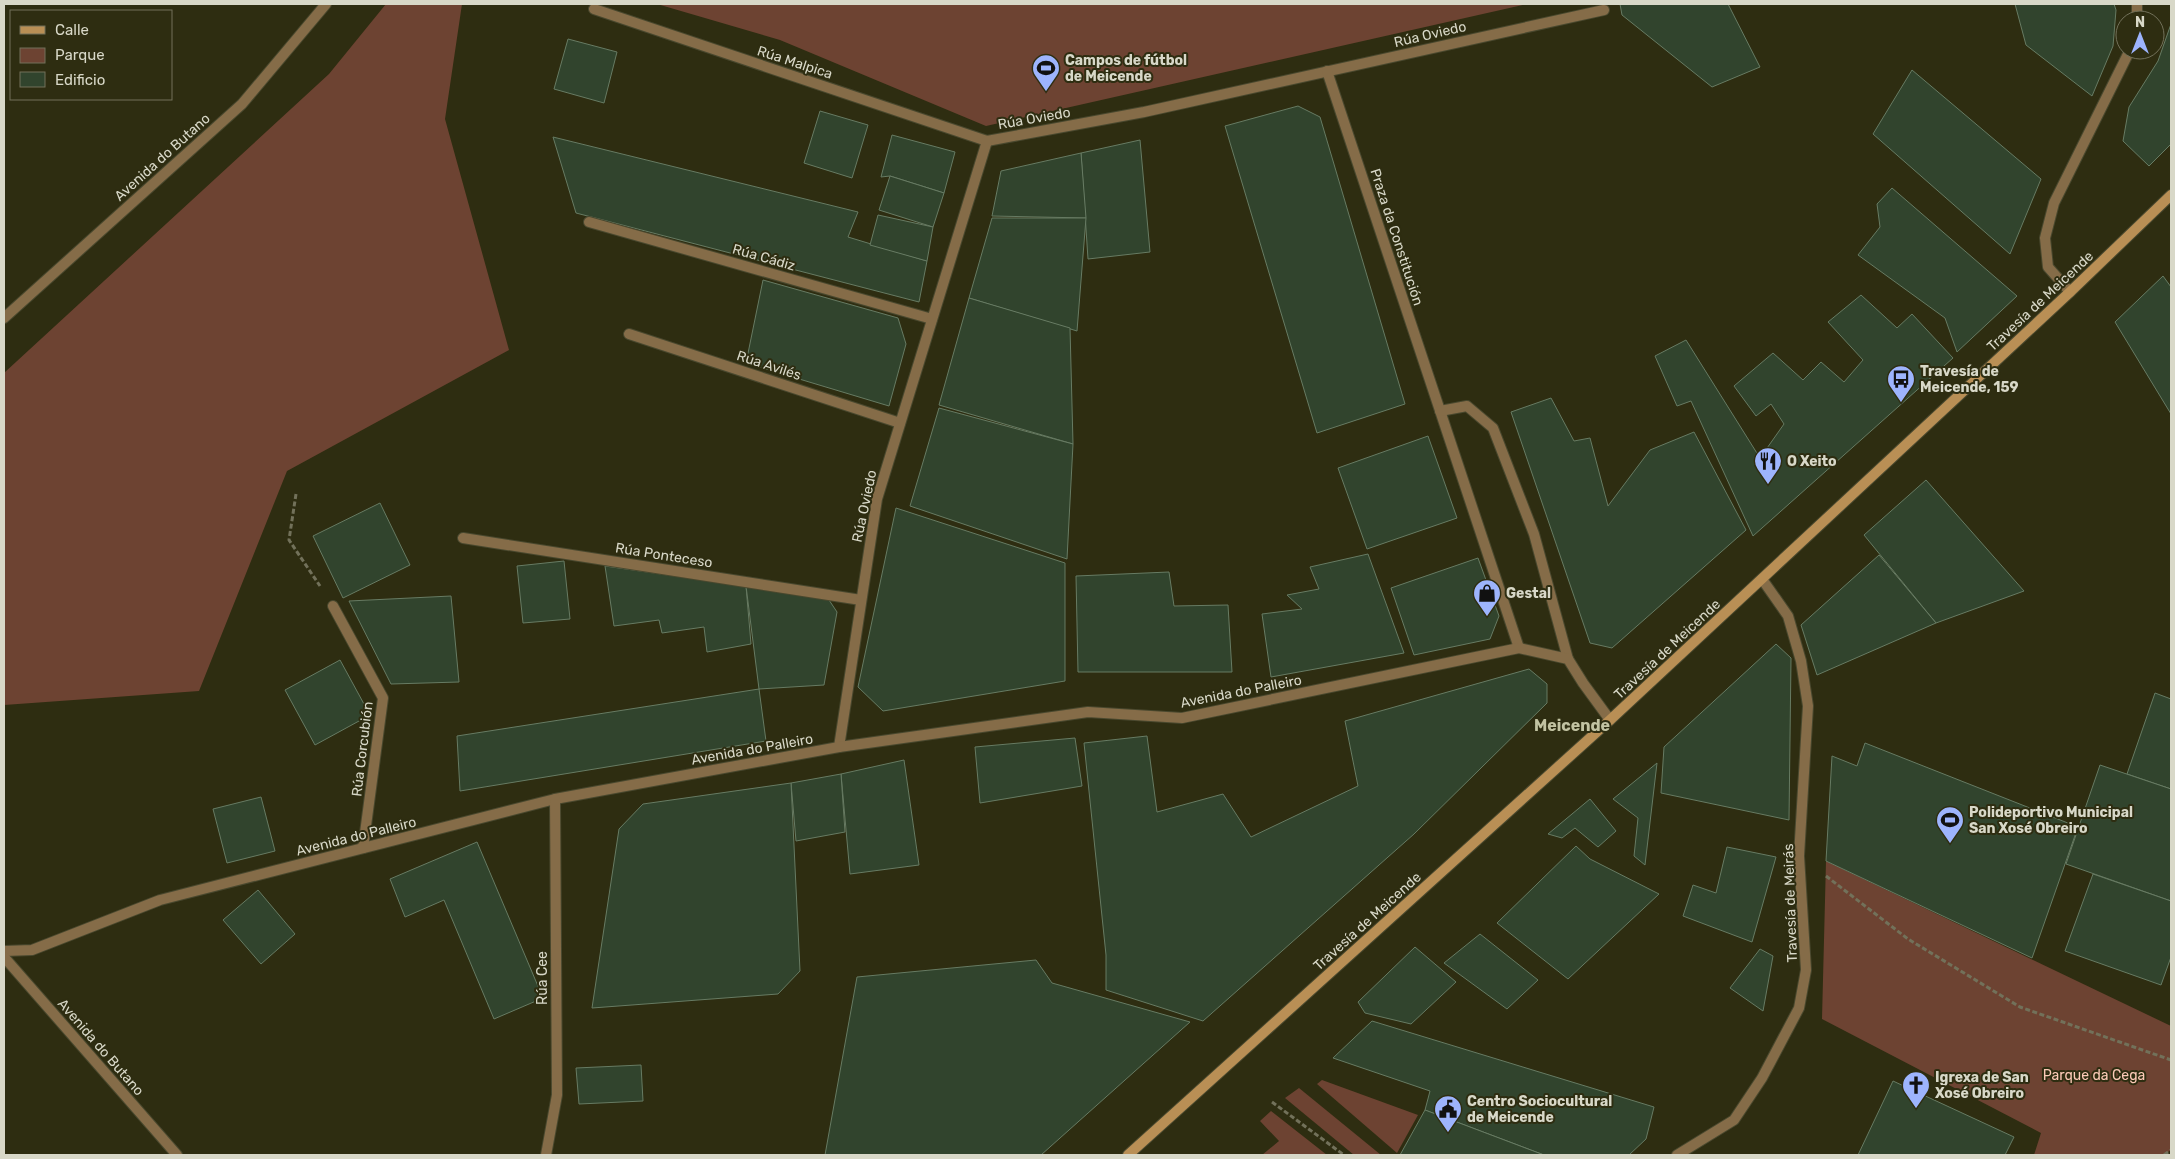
<svg xmlns="http://www.w3.org/2000/svg" width="2175" height="1159" font-family="Rubik,sans-serif">
  <rect width="100%" height="100%" fill="#2e2d11"/>
  <g fill="#6d4332">
    <polygon points="386,4 462,4 445,119 509,350 287,471 199,691 4,705 4,373 329,74"/>
    <polygon points="657,4 1527,4 986,126 780,40"/>
    <polygon points="1826,861 2171,1026 2171,1150 2164,1155 2034,1155 2041,1133 1822,1019"/>
    <polygon points="1322,1080 1418,1115 1397,1153 1317,1084"/>
    <polygon points="1299,1088 1381,1155 1354,1155 1285,1098"/>
    <polygon points="1271,1111 1327,1155 1262,1155 1279,1141 1260,1121"/>
  </g>
  <g fill="#31442d" stroke="#677b63">
    <polygon points="1620,4 1728,4 1760,67 1712,87 1622,15"/>
    <polygon points="2015,4 2114,4 2116,10 2113,46 2092,96 2026,45"/>
    <polygon points="2171,24 2171,144 2149,166 2123,141 2129,107 2158,61"/>
    <polygon points="568,39 617,52 604,103 554,89"/>
    <polygon points="1912,70 2041,179 2010,254 1873,134"/>
    <polygon points="1298,106 1320,117 1405,404 1317,433 1225,126"/>
    <polygon points="820,111 868,125 852,178 804,163"/>
    <polygon points="892,135 955,152 944,193 890,176 881,177"/>
    <polygon points="553,137 858,212 848,237 927,261 919,302 576,213"/>
    <polygon points="1140,140 1150,252 1088,259 1081,153"/>
    <polygon points="1081,153 1086,218 992,216 1001,171"/>
    <polygon points="890,176 944,193 933,227 879,210"/>
    <polygon points="1892,188 2017,296 1957,352 1945,318 1858,255 1880,227 1877,204"/>
    <polygon points="878,215 933,227 927,261 870,245"/>
    <polygon points="992,218 1086,218 1077,331 969,298"/>
    <polygon points="2163,276 2171,287 2171,414 2115,322"/>
    <polygon points="763,280 898,318 906,344 889,406 746,363"/>
    <polygon points="1861,295 1897,328 1912,314 1953,358 1753,536 1691,401 1677,406 1655,356 1686,340 1760,458 1784,424 1771,404 1756,416 1734,386 1773,353 1803,380 1821,362 1844,382 1863,360 1828,322"/>
    <polygon points="969,298 1070,328 1073,444 939,405"/>
    <polygon points="1551,398 1574,441 1590,438 1608,506 1650,450 1694,432 1746,530 1612,648 1590,643 1511,412"/>
    <polygon points="939,408 1073,444 1067,559 910,506"/>
    <polygon points="1428,436 1457,518 1367,549 1338,468"/>
    <polygon points="1926,480 2024,591 1936,623 1864,535"/>
    <polygon points="380,503 410,565 343,598 313,536"/>
    <polygon points="896,508 1065,563 1065,681 883,711 858,687"/>
    <polygon points="1368,554 1404,653 1271,677 1262,614 1302,609 1287,595 1319,589 1310,567"/>
    <polygon points="1879,555 1936,623 1817,675 1801,625"/>
    <polygon points="1478,558 1499,616 1490,639 1414,655 1391,588"/>
    <polygon points="564,561 570,619 523,623 517,566"/>
    <polygon points="605,566 746,586 751,644 707,652 704,627 662,633 659,620 614,626"/>
    <polygon points="1169,572 1174,606 1228,605 1232,672 1078,672 1076,576"/>
    <polygon points="746,586 829,600 837,612 824,685 759,689"/>
    <polygon points="451,596 459,682 391,684 349,601"/>
    <polygon points="1776,644 1791,658 1789,820 1661,793 1664,747"/>
    <polygon points="340,660 370,715 315,745 285,690"/>
    <polygon points="1529,669 1547,684 1547,703 1414,834 1203,1021 1106,990 1106,955 1084,743 1147,736 1157,812 1223,794 1251,837 1358,786 1345,721"/>
    <polygon points="759,689 766,741 460,791 457,736"/>
    <polygon points="2155,693 2171,699 2171,789 2127,774"/>
    <polygon points="1075,738 1082,786 980,803 975,747"/>
    <polygon points="1865,743 2078,827 2032,958 1826,861 1832,756 1857,766"/>
    <polygon points="904,760 919,865 850,874 841,774"/>
    <polygon points="1657,763 1645,865 1634,856 1638,818 1613,799"/>
    <polygon points="2100,765 2171,789 2171,901 2066,864"/>
    <polygon points="841,774 845,832 796,841 791,783"/>
    <polygon points="791,783 800,971 778,994 592,1008 619,829 643,804"/>
    <polygon points="261,797 275,851 227,863 213,809"/>
    <polygon points="1590,799 1616,831 1598,847 1575,828 1562,838 1548,834"/>
    <polygon points="477,842 543,998 494,1019 444,900 405,917 390,879"/>
    <polygon points="1576,846 1590,859 1659,894 1568,979 1497,923"/>
    <polygon points="1727,847 1776,857 1752,942 1683,916 1693,885 1716,893"/>
    <polygon points="2093,874 2171,901 2171,957 2161,985 2065,951"/>
    <polygon points="258,890 295,934 261,964 223,920"/>
    <polygon points="1480,934 1538,980 1507,1009 1444,963"/>
    <polygon points="1415,947 1456,982 1411,1024 1365,1013 1358,1002"/>
    <polygon points="1760,949 1773,956 1763,1011 1730,988"/>
    <polygon points="1036,960 1052,983 1190,1022 1041,1155 825,1155 857,977"/>
    <polygon points="1372,1021 1654,1107 1646,1139 1629,1155 1544,1155 1425,1110 1430,1091 1333,1058"/>
    <polygon points="641,1065 643,1101 579,1104 576,1068"/>
    <polygon points="1893,1081 2014,1137 2005,1155 1858,1155"/>
    <polygon points="1425,1110 1544,1155 1400,1155"/>
  </g>
  <g fill="none" stroke-linecap="round" stroke-linejoin="round">
    <g stroke="#49482e" stroke-width="12">
      <g id="minor">
        <polyline points="594,9 987,141 1144,112 1604,10"/>
        <polyline points="2137,20 2137,4"/>
        <polyline points="1327,71 1519,648"/>
        <polyline points="589,222 932,319"/>
        <polyline points="2070,292 2048,267 2045,238 2054,203 2130,50"/>
        <polyline points="4,318 242,104 326,4"/>
        <polyline points="629,334 900,423"/>
        <polyline points="1440,411 1467,406 1493,428 1534,534 1568,659"/>
        <polyline points="463,538 861,600"/>
        <polyline points="333,606 383,698 363,848"/>
        <polyline points="839,747 877,499 987,141"/>
        <polyline points="4,951 32,950 160,900 555,799 839,747 1088,712 1182,718 1519,648 1568,659 1583,683 1610,720"/>
        <polyline points="4,957 177,1155"/>
        <polyline points="546,1155 557,1095 555,799"/>
        <polyline points="1677,1155 1734,1120 1762,1078 1799,1008 1806,970 1799,856 1808,706 1801,661 1788,616 1762,579"/>
      </g>
    </g>
    <g stroke="#49482e" stroke-width="12">
      <polyline id="secondary" points="1128,1155 1610,720 2070,292 2171,195"/>
    </g>
    <g stroke="#72715a" stroke-width="3" stroke-dasharray="5 2.5" stroke-linecap="butt">
      <polyline points="296,494 289,540 320,586"/>
      <polyline points="1826,876 1908,939 2020,1007 2171,1060"/>
      <polyline points="1272,1102 1344,1155"/>
      <polyline points="2164,1155 2171,1150"/>
    </g>
    <use href="#minor" stroke="#856c48" stroke-width="10"/>
    <use href="#secondary" stroke="#b98f55" stroke-width="10"/>
  </g>
  <defs>
    <g id="stadium-pin" transform="scale(1.4375)"><path d="M0 17L-7.5 6A9.5 9.5 0 1 1 7.5 6Z" fill="#9db4fd" stroke="#2e2d11"/><path d="M0-5a6.5 5 0 1 0 0 10a6.5 5 0 1 0 0-10ZM-3.5-1.8h7v3.6h-7Z" fill="#111"/></g>
    <g id="bus-pin" transform="scale(1.4375)"><path d="M0 17L-7.5 6A9.5 9.5 0 1 1 7.5 6Z" fill="#9db4fd" stroke="#2e2d11"/><path d="M-5-6H5V4H4V6H2V4H-2V6H-4V4H-5ZM-3.5-4V0h7V-4ZM-3.5 1.2v1.5H-2V1.2ZM2 1.2v1.5H3.5V1.2Z" fill="#111"/></g>
    <g id="restaurant-pin" transform="scale(1.4375)"><path d="M0 17L-7.5 6A9.5 9.5 0 1 1 7.5 6Z" fill="#9db4fd" stroke="#2e2d11"/><path d="M-5-6h1v4h1v-4h1v4h1v-4h1v5L-1.5 .5V6h-2V.5L-5-1ZM5-6V6H3V1.5H1.5Q1.5-4 5-6Z" fill="#111"/></g>
    <g id="shop-pin" transform="scale(1.4375)"><path d="M0 17L-7.5 6A9.5 9.5 0 1 1 7.5 6Z" fill="#9db4fd" stroke="#2e2d11"/><path d="M-5-2.5h2.3a2.7 3.5 0 0 1 5.4 0H5L5.5 6h-11ZM-1.5-2.5h3a1.5 2.3 0 0 0-3 0Z" fill="#111"/></g>
    <g id="church-pin" transform="scale(1.4375)"><path d="M0 17L-7.5 6A9.5 9.5 0 1 1 7.5 6Z" fill="#9db4fd" stroke="#2e2d11"/><path d="M-1.2-6h2.4v3.5h3.3v2.4h-3.3V6h-2.4V-.1h-3.3v-2.4h3.3Z" fill="#111"/></g>
    <g id="civic-pin" transform="scale(1.4375)"><path d="M0 17L-7.5 6A9.5 9.5 0 1 1 7.5 6Z" fill="#9db4fd" stroke="#2e2d11"/><path d="M-.6-6.5H3V-4.5H.6V-3L4-1V1h2V6H-6V1h2V-1L-.6-3ZM-1.2 2.5V6h2.4V2.5Z" fill="#111"/></g>
  </defs>
  <g fill-rule="evenodd">
    <use href="#stadium-pin" x="1046" y="68"/>
    <use href="#bus-pin" x="1901" y="379"/>
    <use href="#restaurant-pin" x="1768" y="461"/>
    <use href="#shop-pin" x="1487" y="593"/>
    <use href="#stadium-pin" x="1950" y="820"/>
    <use href="#church-pin" x="1916" y="1085"/>
    <use href="#civic-pin" x="1448" y="1109"/>
  </g>
  <g text-anchor="middle" stroke-width="4" stroke-linejoin="round" paint-order="stroke">
    <g font-size="14" fill="#d8d8c8" stroke="#2e2d11">
      <text transform="translate(1430 34) rotate(-13)" y="5">Rúa Oviedo</text>
      <text transform="translate(795 62) rotate(18)" y="5">Rúa Malpica</text>
      <text transform="translate(1034 118) rotate(-10)" y="5">Rúa Oviedo</text>
      <text transform="translate(162 157) rotate(-42)" y="5">Avenida do Butano</text>
      <text transform="translate(1397 237) rotate(72)" y="5">Praza da Constitución</text>
      <text transform="translate(764 257) rotate(16)" y="5">Rúa Cádiz</text>
      <text transform="translate(2040 301) rotate(-43)" y="5">Travesía de Meicende</text>
      <text transform="translate(769 365) rotate(18)" y="5">Rúa Avilés</text>
      <text transform="translate(864 506) rotate(-78)" y="5">Rúa Oviedo</text>
      <text transform="translate(664 555) rotate(9)" y="5">Rúa Ponteceso</text>
      <text transform="translate(1667 649) rotate(-43)" y="5">Travesía de Meicende</text>
      <text transform="translate(1241 691) rotate(-11)" y="5">Avenida do Palleiro</text>
      <text transform="translate(362 749) rotate(-83)" y="5">Rúa Corcubión</text>
      <text transform="translate(752 749) rotate(-10)" y="5">Avenida do Palleiro</text>
      <text transform="translate(356 836) rotate(-14)" y="5">Avenida do Palleiro</text>
      <text transform="translate(1790 903) rotate(-92)" y="5">Travesía de Meirás</text>
      <text transform="translate(1367 921) rotate(-42)" y="5">Travesía de Meicende</text>
      <text transform="translate(542 978) rotate(-90)" y="5">Rúa Cee</text>
      <text transform="translate(101 1047) rotate(49)" y="5">Avenida do Butano</text>
    </g>
    <g font-size="14" font-weight="bold" fill="#d8d8c8" stroke="#2e2d11" text-anchor="start">
      <text x="1065" y="65">Campos de fútbol<tspan x="1065" dy="16">de Meicende</tspan></text>
      <text x="1920" y="376">Travesía de<tspan x="1920" dy="16">Meicende, 159</tspan></text>
      <text x="1787" y="466">O Xeito</text>
      <text x="1506" y="598">Gestal</text>
      <text x="1969" y="817">Polideportivo Municipal<tspan x="1969" dy="16">San Xosé Obreiro</tspan></text>
      <text x="1935" y="1082">Igrexa de San<tspan x="1935" dy="16">Xosé Obreiro</tspan></text>
      <text x="1467" y="1106">Centro Sociocultural<tspan x="1467" dy="16">de Meicende</tspan></text>
    </g>
    <g font-size="14" fill="#fccab7" stroke="#2e2d11">
      <text x="2094" y="1080">Parque da Cega</text>
    </g>
    <g font-size="16" font-weight="bold" fill="#c2c3a2" stroke="#2e2d11">
      <text x="1572" y="731">Meicende</text>
    </g>
  </g>
  <rect width="2175" height="1159" fill="none" stroke="#d8d8c8" stroke-width="10"/>
  <rect x="10" y="10" width="162" height="90" fill="#2e2d11" stroke="#72715a"/>
  <rect x="20" y="26" width="25" height="8" fill="#b98f55" stroke="#72715a"/>
  <text x="55" y="35" font-size="15" fill="#d8d8c8">Calle</text>
  <rect x="20" y="48" width="25" height="15" fill="#6d4332" stroke="#72715a"/>
  <text x="55" y="60" font-size="15" fill="#d8d8c8">Parque</text>
  <rect x="20" y="72" width="25" height="15" fill="#31442d" stroke="#72715a"/>
  <text x="55" y="85" font-size="15" fill="#d8d8c8">Edificio</text>
  <g transform="translate(2140 35)"><circle r="24" fill="#2e2d11" stroke="#72715a"/>
  <path d="M0-4L9 19L0 12L-9 19Z" fill="#9db4fd"/>
  <text y="-8" font-size="14" font-weight="bold" text-anchor="middle" fill="#d8d8c8">N</text>
  </g>
</svg>
